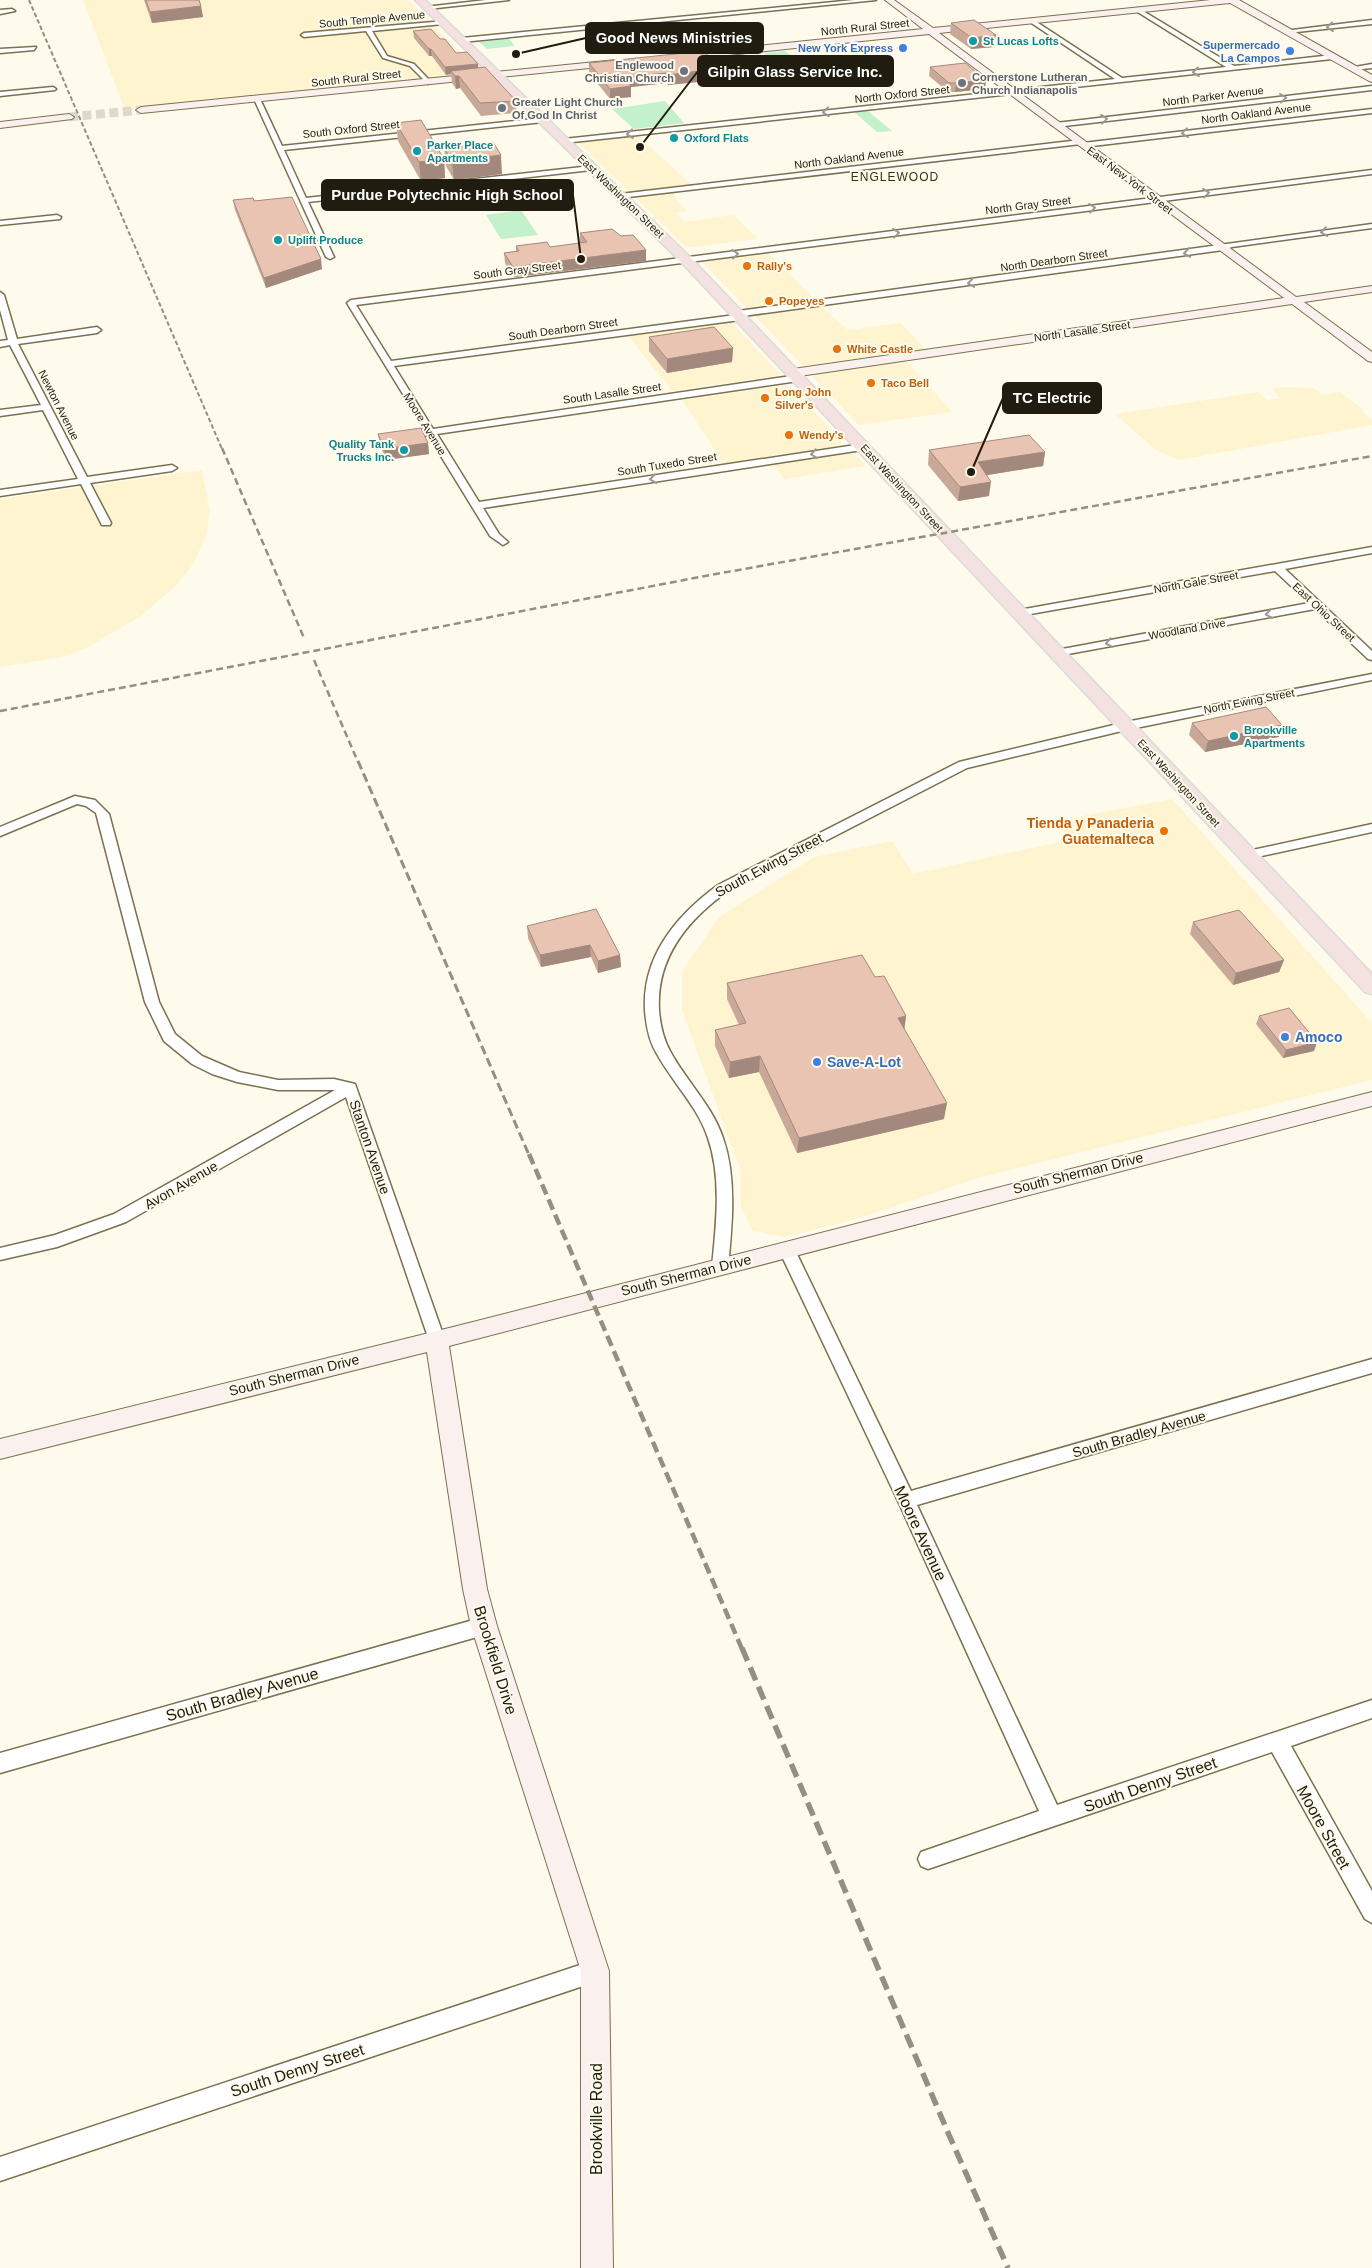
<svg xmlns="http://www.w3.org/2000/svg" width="1372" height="2268" font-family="Arial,sans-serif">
  <rect width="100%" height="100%" fill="#fffbec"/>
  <g fill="#fef4d0">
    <polygon points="83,0 408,0 481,73 125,110"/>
    <polygon points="637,135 692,185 630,192 578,142"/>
    <polygon points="673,192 676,199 687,211 675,213 685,222 733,215 758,239 687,248 634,196"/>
    <polygon points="767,252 815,300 748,309 701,261"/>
    <polygon points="821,306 848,330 901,323 925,349 803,366 754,315"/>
    <polygon points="731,322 781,375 672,391 628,336"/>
    <polygon points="905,360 952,412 859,425 812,376 820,372"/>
    <polygon points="790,385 841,440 841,445 724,464 682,400"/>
    <polygon points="1281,387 1314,388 1322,395 1340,392 1364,410 1362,411 1372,420 1372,425 1179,460 1157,451 1115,414 1258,392 1267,400 1281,398 1272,389"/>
    <polygon points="849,453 854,454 866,466 784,479 774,464"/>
    <polygon points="202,470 210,511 206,536 193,564 176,586 139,617 88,647 68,656 0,667 0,499"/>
    <polygon points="1172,799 1372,1023 1372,1080 978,1178 857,1219 785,1237 753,1231 741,1207 740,1169 682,1010 682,971 719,917 814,857 892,841 913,874 1069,840 1056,821"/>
  </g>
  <g fill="#c2f1cb">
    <polygon points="509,39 515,46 487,49 479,42"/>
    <polygon points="785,51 802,64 781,67 764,53"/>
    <polygon points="665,101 684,123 634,129 612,109"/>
    <polygon points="868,111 892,131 877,132 854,112"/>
    <polygon points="521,210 538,235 501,239 486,215"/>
  </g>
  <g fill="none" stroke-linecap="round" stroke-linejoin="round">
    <polyline stroke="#dedacb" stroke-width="9" stroke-dasharray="9 4.5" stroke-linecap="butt" points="69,117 141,110"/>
    <g stroke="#7b7150" stroke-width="3">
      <g id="street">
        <polygon points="486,0 509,0 428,9 425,7"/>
        <polygon points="854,0 876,0 462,42 459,40 462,38"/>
        <polygon points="1138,8 1234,66 1332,55 1335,57 1332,59 564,143 560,141 564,139 1115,79 1030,22 1032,19 1122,78 1226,67 1136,11"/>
        <polygon points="0,10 12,9 15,11 0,14"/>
        <polygon points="1372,20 1372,24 1287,33 1284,31"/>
        <polygon points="445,21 443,24 372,31 387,56 414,64 431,82 428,84 410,66 383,58 366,31 304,37 301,35 304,33"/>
        <polygon points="36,47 34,50 0,53 0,49"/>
        <polygon points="1372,64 1372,68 1352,70 1349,68"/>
        <polygon points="1372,86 1372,90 1056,127 1052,125 1056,123"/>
        <polygon points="53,87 56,89 55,90 0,96 0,92"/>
        <polygon points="257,97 260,99 282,146 543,118 547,120 543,122 284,150 306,198 591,166 595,168 591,170 308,202 334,257 330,259 326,257 254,99"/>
        <polygon points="1372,109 1372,113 1084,147 1081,144 620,198 616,196 620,194 1080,140 1083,143"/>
        <polygon points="1372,170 1372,174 356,305 391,361 735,315 735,312 738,311 1372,224 1372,228 1232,247 1223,250 743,316 743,319 740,320 394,366 433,429 798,375 803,378 798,381 437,434 479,502 862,444 867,447 862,450 483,508 499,534 508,542 503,545 490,536 428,435 423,436 418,433 425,430 347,303 351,300"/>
        <polygon points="57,215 61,217 60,219 0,225 0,221"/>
        <polygon points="0,292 4,295 17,339 97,327 101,330 97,333 18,344 87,477 172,465 177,468 172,471 90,483 111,523 110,525 102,525 81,484 0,496 0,490 78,479 43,410 0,416 0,410 41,405 10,345 0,347 0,341 8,340 0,310"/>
        <polygon points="1372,547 1372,553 1285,569 1372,651 1372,660 1368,659 1315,609 1057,656 1051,653 1057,650 1309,603 1275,571 1019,616 1014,613 1019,610"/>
        <path d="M1372 674V680L1126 730 967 768 728 891C687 920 656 958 659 1010 660 1024 663 1038 670 1051 686 1081 712 1105 723 1138 737 1178 732 1226 728 1267L726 1272 720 1273 714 1272 712 1267C716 1226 722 1178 708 1138 698 1107 673 1083 657 1054 649 1041 646 1025 645 1010 642 956 677 915 718 885L959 762 1126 722Z"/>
        <polygon points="75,796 95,800 109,814 159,1002 175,1034 202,1056 239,1072 278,1080 334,1079 355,1084 445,1340 443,1345 437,1347 431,1345 429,1340 346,1097 126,1222 57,1247 0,1260 0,1248 55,1235 114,1214 335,1090 278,1090 237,1082 212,1074 192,1064 164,1041 145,1002 96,813 86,806 77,804 0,836 0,827"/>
        <polygon points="1372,824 1372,832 1248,859 1242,855 1248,851"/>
        <polygon points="787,1244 793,1246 795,1250 911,1491 1372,1359 1372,1373 917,1505 1057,1805 1372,1700 1372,1718 1291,1746 1372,1891 1372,1923 1365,1919 1272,1752 928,1869 921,1866 918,1859 921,1852 1039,1811 898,1501 779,1250 781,1246"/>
        <polygon points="484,1617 491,1620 493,1626 491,1632 484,1635 0,1773 0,1753"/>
        <polygon points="595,1960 603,1963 606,1971 603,1979 595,1982 0,2181 0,2157"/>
      </g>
    </g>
    <g stroke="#7b7150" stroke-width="2">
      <g id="secondary">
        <polygon points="885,0 894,0 933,28 1211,0 1239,0 1372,75 1372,82 1369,81 1230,3 939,33 1296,297 1372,286 1372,292 1304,302 1372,352 1372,362 1368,361 1292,304 793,377 789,376 787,373 789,370 793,369 1284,298 929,34 680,60 676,57 680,54 923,29"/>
        <polygon points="616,60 619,61 619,65 141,113 136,110 141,107"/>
        <polygon points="69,114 74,117 72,119 0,128 0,122"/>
        <polygon points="1372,1092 1372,1106 449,1346 487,1589 497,1626 609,1971 613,2268 581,2268 581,1971 471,1626 463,1589 427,1352 0,1459 0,1439 457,1326"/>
      </g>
    </g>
    <g stroke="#dbdbd9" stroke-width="3">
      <polygon id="primary" points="415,0 425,0 690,257 1372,974 1372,994 1365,992 682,263"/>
    </g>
    <use href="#street" fill="#fff" fill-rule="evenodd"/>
    <use href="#secondary" fill="#faf1ef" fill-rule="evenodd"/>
    <use href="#primary" fill="#f4e2e0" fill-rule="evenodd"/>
    <polyline stroke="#938f81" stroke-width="2" stroke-dasharray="4.5 2.5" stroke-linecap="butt" points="29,0 222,449"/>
    <g stroke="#938f81" stroke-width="2.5" stroke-dasharray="7 4" stroke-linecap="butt">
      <polyline points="222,448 304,638"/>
      <polyline points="314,660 358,762"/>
      <polyline points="0,711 705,576 1372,456"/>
    </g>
    <polyline stroke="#938f81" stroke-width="3" stroke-dasharray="9 4.5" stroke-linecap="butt" points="358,761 529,1155"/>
    <polyline stroke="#938f81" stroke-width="4.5" stroke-dasharray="11 5.5" stroke-linecap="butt" points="529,1154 742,1649"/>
    <polyline stroke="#938f81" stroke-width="5.5" stroke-dasharray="14 7" stroke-linecap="butt" points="742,1648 949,2135 1008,2268"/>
  </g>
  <g fill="#c8a999">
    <polygon points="144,0 199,0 203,17 152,23"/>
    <polygon points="951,23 994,47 971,49 950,34"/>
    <polygon points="413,31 440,39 456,53 478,68 516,101 517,113 481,116 460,88 456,89 452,83 451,74 446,75 432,56 429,56 414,38"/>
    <polygon points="589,63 718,64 718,75 707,76 707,81 668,85 667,83 631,87 631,97 610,99 589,73"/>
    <polygon points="930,67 986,80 985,89 955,92 948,92 929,76"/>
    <polygon points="396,123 444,159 445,178 421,181 398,141"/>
    <polygon points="444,148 502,174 454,180 446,166"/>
    <polygon points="233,200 254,201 322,269 266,288 235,210"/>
    <polygon points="580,233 621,236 646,250 646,261 514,277 505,263 504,253 516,251 516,246 550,247 580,243"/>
    <polygon points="649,337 733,348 732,362 667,373 649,351"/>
    <polygon points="378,434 428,443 429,454 386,460 380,445"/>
    <polygon points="929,450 1045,452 1043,466 987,475 989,496 958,501 928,465"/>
    <polygon points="1192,723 1279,737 1205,752 1189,735"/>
    <polygon points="1193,922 1284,960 1279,972 1233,985 1190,934"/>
    <polygon points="527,926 620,955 621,967 598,973 591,957 541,967 528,938"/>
    <polygon points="875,977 906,1016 904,1029 944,1119 797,1153 759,1072 729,1078 715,1046 715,1030 739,1025 727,999 727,983"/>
    <polygon points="1259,1016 1317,1042 1314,1051 1283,1058 1256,1024"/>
  </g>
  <g fill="#a3897d">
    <polygon points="201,6 203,17 152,23 150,12"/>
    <polygon points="996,35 994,47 971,49 972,38"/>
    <polygon points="429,49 431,49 432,56 429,56"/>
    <polygon points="478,64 479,71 451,71 451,74 446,75 445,67"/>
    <polygon points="718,64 718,75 707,76 707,81 668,85 668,75 702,66"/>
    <polygon points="667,73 667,83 631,87 631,97 610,99 610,89 623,77"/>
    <polygon points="455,76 459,76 460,88 456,89"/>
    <polygon points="986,80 985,89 955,92 956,83"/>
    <polygon points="501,155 502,174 454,180 452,161"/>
    <polygon points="444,159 445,178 421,181 419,162"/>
    <polygon points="646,250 646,261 514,277 513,267"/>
    <polygon points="321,259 322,269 266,288 264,278"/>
    <polygon points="733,348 732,362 667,373 667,359"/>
    <polygon points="428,443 429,454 386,460 384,449"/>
    <polygon points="1045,452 1043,466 976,477 978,462"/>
    <polygon points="991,482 989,496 958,501 960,487"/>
    <polygon points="1282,725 1279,737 1205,752 1208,741"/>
    <polygon points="590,945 591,957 541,967 540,955"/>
    <polygon points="620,955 621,967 598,973 598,961"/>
    <polygon points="1284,960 1279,972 1233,985 1236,973"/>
    <polygon points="906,1016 904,1032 898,1018"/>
    <polygon points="1317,1042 1314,1051 1283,1058 1286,1050"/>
    <polygon points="760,1056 759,1072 729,1078 730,1062"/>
    <polygon points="947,1103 944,1119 797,1153 799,1138"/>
  </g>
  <g fill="#e9c4b2" stroke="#a3897d">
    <polygon points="146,0 199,0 201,6 150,12"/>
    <polygon points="974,20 996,35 972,38 951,23"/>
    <polygon points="431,29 440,39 445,39 456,53 467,52 478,64 445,67 431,49 429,49 413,31"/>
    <polygon points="703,51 718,64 702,66 707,70 668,75 667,73 623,77 631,86 610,89 589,63"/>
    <polygon points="965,63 986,80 956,83 949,83 930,67"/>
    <polygon points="485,67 516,101 480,103 459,76 455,76 451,71"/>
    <polygon points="421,120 444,159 419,162 396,123"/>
    <polygon points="493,142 501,155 452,161 444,148"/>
    <polygon points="292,197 321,259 264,278 233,200 253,198 254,201"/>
    <polygon points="612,229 621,236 633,235 646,250 513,267 504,253 519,251 516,246 547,242 550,247 587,242 580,233"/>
    <polygon points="714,327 733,348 667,359 649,337"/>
    <polygon points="421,428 428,443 384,449 378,434"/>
    <polygon points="1029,435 1045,452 978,462 991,482 960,487 929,450"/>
    <polygon points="1266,707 1282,725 1208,741 1192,723"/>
    <polygon points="596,909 620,955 598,961 590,945 540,955 527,926"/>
    <polygon points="1239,910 1284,960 1236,973 1193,922"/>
    <polygon points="862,955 875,977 884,976 906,1016 898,1018 947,1103 799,1138 760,1056 730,1062 715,1030 746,1023 727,983"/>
    <polygon points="1289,1008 1317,1042 1286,1050 1259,1016"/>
  </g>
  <defs><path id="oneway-chevron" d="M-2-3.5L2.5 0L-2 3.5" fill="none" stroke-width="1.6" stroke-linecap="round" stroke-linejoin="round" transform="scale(1.25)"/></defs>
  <g stroke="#9b9993">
    <use href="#oneway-chevron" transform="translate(1330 27) rotate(174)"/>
    <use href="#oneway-chevron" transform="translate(1196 72) rotate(174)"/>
    <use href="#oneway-chevron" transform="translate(1283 98) rotate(-7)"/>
    <use href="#oneway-chevron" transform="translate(826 112) rotate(174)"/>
    <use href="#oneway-chevron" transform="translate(1104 119) rotate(-7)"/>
    <use href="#oneway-chevron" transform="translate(1185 133) rotate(173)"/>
    <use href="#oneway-chevron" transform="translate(630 134) rotate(174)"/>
    <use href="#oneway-chevron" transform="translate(1206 193) rotate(-7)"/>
    <use href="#oneway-chevron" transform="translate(1092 208) rotate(-7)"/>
    <use href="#oneway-chevron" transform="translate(1324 232) rotate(172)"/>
    <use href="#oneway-chevron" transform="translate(896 233) rotate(-7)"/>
    <use href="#oneway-chevron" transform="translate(1187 253) rotate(172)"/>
    <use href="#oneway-chevron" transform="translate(735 254) rotate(-7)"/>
    <use href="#oneway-chevron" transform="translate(971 283) rotate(172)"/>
    <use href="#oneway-chevron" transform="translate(814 454) rotate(171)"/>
    <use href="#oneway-chevron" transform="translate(653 479) rotate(171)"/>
    <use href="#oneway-chevron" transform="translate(1269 614) rotate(170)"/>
    <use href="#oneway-chevron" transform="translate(1109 643) rotate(170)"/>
  </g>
  <g fill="#0f9aa8" stroke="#fffbec" stroke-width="2">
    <circle cx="973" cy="41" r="5"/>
    <circle cx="674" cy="138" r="5"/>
    <circle cx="417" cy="151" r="5"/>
    <circle cx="278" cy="240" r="5"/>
    <circle cx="404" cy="450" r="5"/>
    <circle cx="1234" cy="736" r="5"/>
  </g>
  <g fill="#3f7fe0" stroke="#fffbec" stroke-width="2">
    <circle cx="903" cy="48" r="5"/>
    <circle cx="1290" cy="51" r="5"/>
    <circle cx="1285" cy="1037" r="5"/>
    <circle cx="817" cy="1062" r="5"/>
  </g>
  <g fill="#6b7280" stroke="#fffbec" stroke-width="2">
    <circle cx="684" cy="71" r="5"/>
    <circle cx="962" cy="83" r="5"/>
    <circle cx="502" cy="108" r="5"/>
  </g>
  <g fill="#e8710a" stroke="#fffbec" stroke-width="2">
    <circle cx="747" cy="266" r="5"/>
    <circle cx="769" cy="301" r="5"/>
    <circle cx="837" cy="349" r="5"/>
    <circle cx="871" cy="383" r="5"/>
    <circle cx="765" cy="398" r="5"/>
    <circle cx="789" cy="435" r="5"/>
    <circle cx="1164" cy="831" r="5"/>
  </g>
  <g text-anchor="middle" stroke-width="4" stroke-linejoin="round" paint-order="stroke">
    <g font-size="11" fill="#201c0f" stroke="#fffbec">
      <text transform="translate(372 19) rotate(-5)" y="4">South Temple Avenue</text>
      <text transform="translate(865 27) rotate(-6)" y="4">North Rural Street</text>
      <text transform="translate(356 78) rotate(-6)" y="4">South Rural Street</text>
      <text transform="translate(902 94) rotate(-6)" y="4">North Oxford Street</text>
      <text transform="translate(1213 96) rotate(-7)" y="4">North Parker Avenue</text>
      <text transform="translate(1256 113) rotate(-7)" y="4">North Oakland Avenue</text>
      <text transform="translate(351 129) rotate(-6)" y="4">South Oxford Street</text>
      <text transform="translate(849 158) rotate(-7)" y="4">North Oakland Avenue</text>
      <text transform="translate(1130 180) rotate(37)" y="4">East New York Street</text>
      <text transform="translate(621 196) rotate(44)" y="4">East Washington Street</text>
      <text transform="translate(1028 205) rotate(-7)" y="4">North Gray Street</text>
      <text transform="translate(1054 260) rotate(-8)" y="4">North Dearborn Street</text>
      <text transform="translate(517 270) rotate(-7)" y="4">South Gray Street</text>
      <text transform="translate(563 329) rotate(-8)" y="4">South Dearborn Street</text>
      <text transform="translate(1082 331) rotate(-8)" y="4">North Lasalle Street</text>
      <text transform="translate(612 393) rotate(-8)" y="4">South Lasalle Street</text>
      <text transform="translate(59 405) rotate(63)" y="4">Newton Avenue</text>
      <text transform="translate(425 424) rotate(58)" y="4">Moore Avenue</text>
      <text transform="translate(667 464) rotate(-9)" y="4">South Tuxedo Street</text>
      <text transform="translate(902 488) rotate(47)" y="4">East Washington Street</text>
      <text transform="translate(1196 582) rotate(-10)" y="4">North Gale Street</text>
      <text transform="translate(1324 612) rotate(43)" y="4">East Ohio Street</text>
      <text transform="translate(1187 629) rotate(-10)" y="4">Woodland Drive</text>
      <text transform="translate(1249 701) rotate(-11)" y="4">North Ewing Street</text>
      <text transform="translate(1179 783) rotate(47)" y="4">East Washington Street</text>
    </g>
    <g font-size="11" font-weight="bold" fill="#0d838f" stroke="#fffbec" text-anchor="start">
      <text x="983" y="45">St Lucas Lofts</text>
      <text x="684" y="142">Oxford Flats</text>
      <text x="427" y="149">Parker Place<tspan x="427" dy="13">Apartments</tspan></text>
      <text x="288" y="244">Uplift Produce</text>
      <text x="394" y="448" text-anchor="end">Quality Tank<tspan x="394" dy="13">Trucks Inc.</tspan></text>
      <text x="1244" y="734">Brookville<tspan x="1244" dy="13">Apartments</tspan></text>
    </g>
    <g font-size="11" font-weight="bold" fill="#366cbe" stroke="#fffbec" text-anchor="end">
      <text x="1280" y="49">Supermercado<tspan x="1280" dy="13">La Campos</tspan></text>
      <text x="893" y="52">New York Express</text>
    </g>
    <g font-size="11" font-weight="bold" fill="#5b616d" stroke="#fffbec" text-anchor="start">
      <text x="674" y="69" text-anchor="end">Englewood<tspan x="674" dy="13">Christian Church</tspan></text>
      <text x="972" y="81">Cornerstone Lutheran<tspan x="972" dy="13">Church Indianapolis</tspan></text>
      <text x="512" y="106">Greater Light Church<tspan x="512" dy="13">Of God In Christ</tspan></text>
    </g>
    <g font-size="11" font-weight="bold" fill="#c56008" stroke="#fffbec" text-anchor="start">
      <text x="757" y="270">Rally's</text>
      <text x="779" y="305">Popeyes</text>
      <text x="847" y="353">White Castle</text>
      <text x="881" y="387">Taco Bell</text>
      <text x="775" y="396">Long John<tspan x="775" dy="13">Silver's</tspan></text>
      <text x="799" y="439">Wendy's</text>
    </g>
    <g font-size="12" letter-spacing="1" fill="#392f0f" stroke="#fffbec">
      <text x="895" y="181">ENGLEWOOD</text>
    </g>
    <g font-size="14" font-weight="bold" fill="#c56008" stroke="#fffbec" text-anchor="end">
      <text x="1154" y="828">Tienda y Panaderia<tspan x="1154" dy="16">Guatemalteca</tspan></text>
    </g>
    <g font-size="14" fill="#201c0f" stroke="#fffbec">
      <text transform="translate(769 865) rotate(-28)" y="5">South Ewing Street</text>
      <text transform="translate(370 1147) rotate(71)" y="5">Stanton Avenue</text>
      <text transform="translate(1078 1173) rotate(-14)" y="5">South Sherman Drive</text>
      <text transform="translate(181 1185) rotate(-30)" y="5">Avon Avenue</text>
      <text transform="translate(686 1275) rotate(-14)" y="5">South Sherman Drive</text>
      <text transform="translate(294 1375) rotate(-14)" y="5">South Sherman Drive</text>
      <text transform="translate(1139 1434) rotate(-16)" y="5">South Bradley Avenue</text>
    </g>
    <g font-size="14" font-weight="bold" fill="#366cbe" stroke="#fffbec" text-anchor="start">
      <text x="1295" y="1042">Amoco</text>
      <text x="827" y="1067">Save-A-Lot</text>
    </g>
    <g font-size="16" fill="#201c0f" stroke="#fffbec">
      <text transform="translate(921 1533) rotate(65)" y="6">Moore Avenue</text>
      <text transform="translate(496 1660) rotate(73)" y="6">Brookfield Drive</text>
      <text transform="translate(242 1694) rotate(-16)" y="6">South Bradley Avenue</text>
      <text transform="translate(1150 1784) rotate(-19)" y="6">South Denny Street</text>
      <text transform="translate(1324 1827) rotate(61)" y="6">Moore Street</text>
      <text transform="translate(297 2070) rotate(-18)" y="6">South Denny Street</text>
      <text transform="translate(596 2119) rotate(-90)" y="6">Brookville Road</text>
    </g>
  </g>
  <path fill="none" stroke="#201c0f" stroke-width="2" d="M516 54L586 38M640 147L698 71M581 259L573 195M971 472L1003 398"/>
  <g fill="#201c0f" stroke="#fffbec" stroke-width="2">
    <circle cx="516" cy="54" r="5"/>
    <circle cx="640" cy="147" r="5"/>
    <circle cx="581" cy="259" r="5"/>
    <circle cx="971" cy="472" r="5"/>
  </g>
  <g fill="#201c0f" stroke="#201c0f" stroke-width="2">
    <rect x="586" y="23" width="177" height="30" rx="5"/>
    <rect x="698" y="56" width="195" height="30" rx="5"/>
    <rect x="322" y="180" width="251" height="30" rx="5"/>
    <rect x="1003" y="383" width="98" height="30" rx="5"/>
  </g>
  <g font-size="15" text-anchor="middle" font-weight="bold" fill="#fff">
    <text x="674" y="43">Good News Ministries</text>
    <text x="795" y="77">Gilpin Glass Service Inc.</text>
    <text x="447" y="200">Purdue Polytechnic High School</text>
    <text x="1052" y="403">TC Electric</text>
  </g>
</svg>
